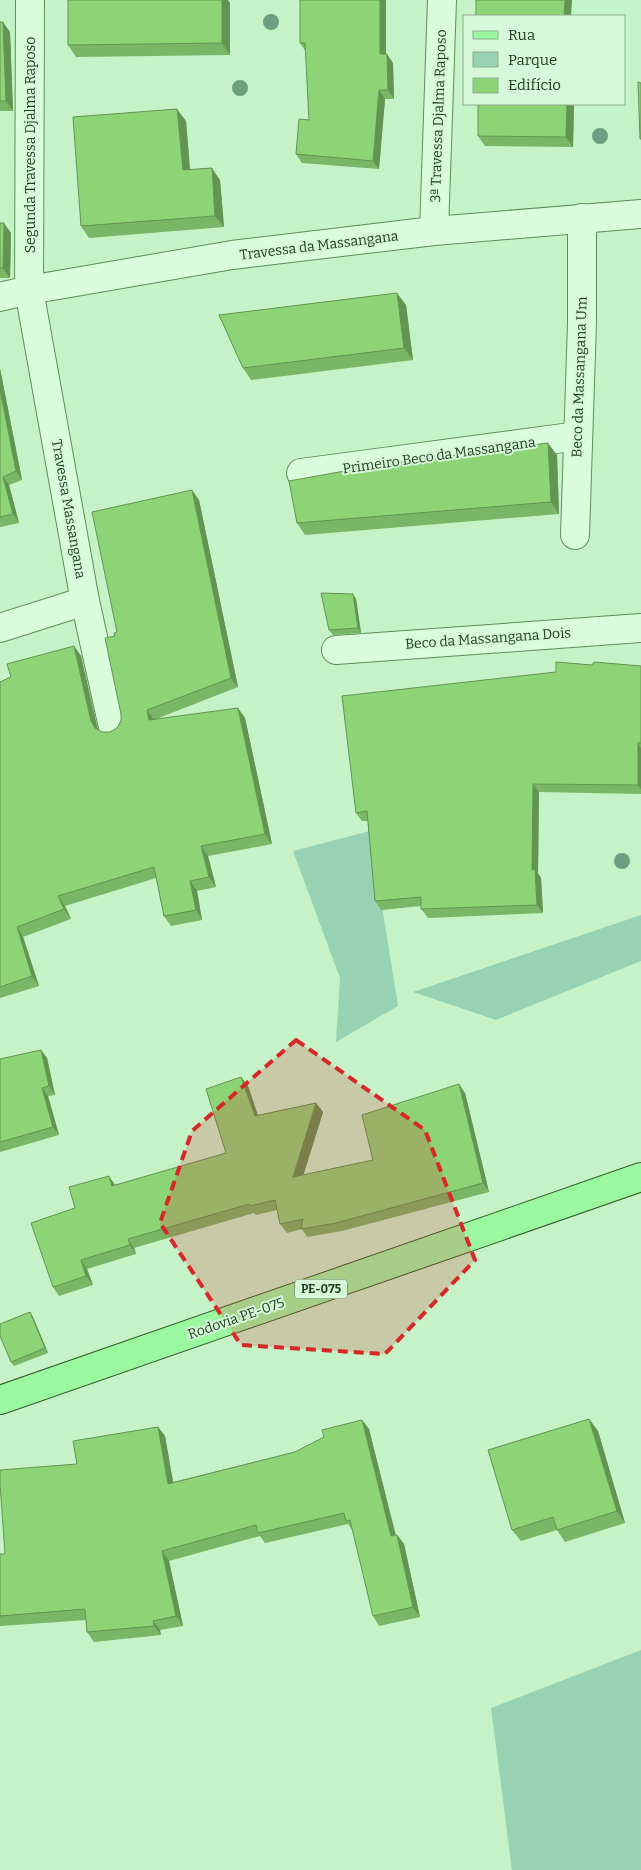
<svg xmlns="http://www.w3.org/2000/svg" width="641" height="1870" font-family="Bitter,serif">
  <rect width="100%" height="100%" fill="#c5f2c7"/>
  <g fill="#97d2b3">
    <polygon points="370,831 398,1006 336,1042 340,978 293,851"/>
    <polygon points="641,915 641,961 496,1020 413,992"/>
    <polygon points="641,1650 641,1870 512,1870 491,1708"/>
  </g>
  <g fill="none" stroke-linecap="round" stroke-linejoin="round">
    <g stroke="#5f8f59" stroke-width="30">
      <g id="minor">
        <polyline points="30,0 29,290 85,601 113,727"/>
        <polyline points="434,231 442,0"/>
        <polyline points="0,297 29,290 232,255 434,231 641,214"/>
        <polyline points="301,473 578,436"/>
        <polyline points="575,535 582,323 582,218"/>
        <polyline points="0,628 85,601"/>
        <polyline points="336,650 641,628"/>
      </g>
    </g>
    <g stroke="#365d2d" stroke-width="30">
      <polyline id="major" points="0,1400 641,1177"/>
    </g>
    <use href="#minor" stroke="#d9fcdb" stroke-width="28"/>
    <use href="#major" stroke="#9af89e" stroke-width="28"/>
  </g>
  <g fill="#6ca080">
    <circle cx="271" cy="22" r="8"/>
    <circle cx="240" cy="88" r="8"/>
    <circle cx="600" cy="136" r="8"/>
    <circle cx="622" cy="861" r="8"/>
  </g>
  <g fill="#79b666">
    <polygon points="300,0 386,0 386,54 393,63 394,99 385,99 379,169 302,163 296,154 309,120 306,52 300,43"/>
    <polygon points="230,3 230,55 76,57 68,45"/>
    <polygon points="0,22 10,32 13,111 0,111"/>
    <polygon points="574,104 573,147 485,146 478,136"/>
    <polygon points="186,121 190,170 220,180 224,227 89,238 81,226"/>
    <polygon points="0,223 11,233 10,278 0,278"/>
    <polygon points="406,305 413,360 251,380 243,368"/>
    <polygon points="0,368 22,480 9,485 19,523 0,527"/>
    <polygon points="557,455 559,514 305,535 297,523"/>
    <polygon points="199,500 238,687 156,719 245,718 272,844 208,856 216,887 197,891 202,920 171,926 164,916 156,878 65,906 71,919 23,937 39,986 0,998 0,682 11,677 74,646 81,656 98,730 102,732 110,732 117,728 121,721 121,714 115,636"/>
    <polygon points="356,599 361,633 333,635 329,630"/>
    <polygon points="592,665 641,666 641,794 539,792 538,873 541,878 543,913 428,918 421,909 421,906 381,910 375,901 368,821 362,821 356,813 556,672"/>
    <polygon points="41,1050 47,1058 55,1095 48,1096 59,1135 0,1152 0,1059"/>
    <polygon points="241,1077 248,1086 258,1115 316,1103 323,1112 303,1175 373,1160 465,1093 489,1192 342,1231 307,1237 302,1229 287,1233 280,1224 277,1210 256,1215 254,1213 134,1248 136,1254 87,1269 93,1285 59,1296 53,1287 75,1208 226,1153"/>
    <polygon points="30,1312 33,1317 48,1353 14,1366 11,1362"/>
    <polygon points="589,1419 598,1431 625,1523 565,1542 557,1530 521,1541 512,1530"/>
    <polygon points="362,1420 369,1429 396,1535 397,1535 404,1544 420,1617 379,1626 373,1616 353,1531 348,1524 265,1543 260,1536 169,1561 183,1626 160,1630 161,1635 94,1642 87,1632 86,1620 0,1626 0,1554 5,1554 77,1464 158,1427 165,1436 173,1482 295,1452"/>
  </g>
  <g fill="#639453">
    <polygon points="222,0 228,0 230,3 230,55 222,43"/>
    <polygon points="380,0 386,0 386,63 380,54"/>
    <polygon points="565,0 572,0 571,16 564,16"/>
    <polygon points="3,22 10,32 13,111 6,101"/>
    <polygon points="387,54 393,63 394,99 388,90"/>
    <polygon points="379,90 385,99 379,169 373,161"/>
    <polygon points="567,104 574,104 573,147 566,137"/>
    <polygon points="177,109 186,121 191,182 183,170"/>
    <polygon points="212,168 220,180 224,227 215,216"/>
    <polygon points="4,223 11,233 10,278 3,268"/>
    <polygon points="397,293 406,305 413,360 404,348"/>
    <polygon points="0,368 0,369 22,480 16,471 0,389"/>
    <polygon points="548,443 557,455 559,514 551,502"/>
    <polygon points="3,477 9,485 19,523 13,514"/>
    <polygon points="192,490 199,500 238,687 231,678"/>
    <polygon points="353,594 356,599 361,633 358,628"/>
    <polygon points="74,646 81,656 98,731 95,728 91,721"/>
    <polygon points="238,708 245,718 272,844 265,834"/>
    <polygon points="147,710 154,720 149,720"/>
    <polygon points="638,743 641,748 641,789 638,785"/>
    <polygon points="533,784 539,792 538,873 541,878 543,913 537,905 532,870"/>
    <polygon points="201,846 208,856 216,887 209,877"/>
    <polygon points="190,881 197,891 202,920 196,910"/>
    <polygon points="58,896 65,906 71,919 64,909"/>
    <polygon points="17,927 23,937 39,986 32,976"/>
    <polygon points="41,1050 47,1058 55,1095 49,1086"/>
    <polygon points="241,1077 248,1086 261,1125 255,1116"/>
    <polygon points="459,1084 465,1093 489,1192 483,1183"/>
    <polygon points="42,1088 48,1096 59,1135 53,1127"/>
    <polygon points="316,1103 323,1112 300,1186 293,1177"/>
    <polygon points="109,1176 115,1185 112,1186"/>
    <polygon points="128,1239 134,1248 136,1254 130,1245"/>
    <polygon points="81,1260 87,1269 93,1285 86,1276"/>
    <polygon points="30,1312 33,1317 48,1353 45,1348"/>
    <polygon points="589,1419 598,1431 625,1523 617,1511"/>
    <polygon points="362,1420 369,1429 398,1546 391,1536"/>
    <polygon points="158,1427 165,1436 175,1493 168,1484"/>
    <polygon points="397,1535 404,1544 420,1617 413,1607"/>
    <polygon points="162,1551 169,1561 183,1626 176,1616"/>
    <polygon points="153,1621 160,1630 161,1635 154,1626"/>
  </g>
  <g fill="#8dd477" stroke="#639453">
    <polygon points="68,0 222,0 222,43 68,45"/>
    <polygon points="300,0 380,0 380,54 387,54 388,90 379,90 373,161 296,154 299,119 309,120 305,43 300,43"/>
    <polygon points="476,0 565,0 564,16 476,16"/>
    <polygon points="0,22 3,22 6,101 0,101"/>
    <polygon points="638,82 641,83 641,139 640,139"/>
    <polygon points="478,104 567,104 566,137 478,136"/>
    <polygon points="177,109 183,170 212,168 215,216 81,226 73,117"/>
    <polygon points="0,223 4,223 3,268 0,268"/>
    <polygon points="397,293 404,348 243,368 219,315"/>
    <polygon points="0,389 16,471 3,477 13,514 0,517"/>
    <polygon points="548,443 551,502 297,523 289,481 378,465"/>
    <polygon points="192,490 231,678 147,710 149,720 238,708 265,834 201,846 209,877 190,881 196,910 164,916 154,867 58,896 64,909 17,927 32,976 0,987 0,682 11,677 7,664 74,646 91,721 95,728 102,732 110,732 117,728 121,721 121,714 105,638 115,636 114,633 117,632 92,512"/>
    <polygon points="321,593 353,594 358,628 329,630"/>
    <polygon points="556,662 592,665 594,662 641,666 641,743 638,743 638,785 533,784 532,870 535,869 537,905 421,909 421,897 375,901 367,811 356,813 342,696 556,672"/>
    <polygon points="41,1050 49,1086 42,1088 53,1127 0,1142 0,1059"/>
    <polygon points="241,1077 255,1116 316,1103 293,1177 373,1160 362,1115 459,1084 483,1183 336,1223 301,1229 303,1219 280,1224 275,1200 250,1206 249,1204 128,1239 130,1245 81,1260 86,1276 53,1287 31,1223 75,1208 69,1187 109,1176 112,1186 226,1153 206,1089"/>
    <polygon points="30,1312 45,1348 11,1362 0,1336 0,1324"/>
    <polygon points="589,1419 617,1511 557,1530 553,1517 512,1530 488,1450"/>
    <polygon points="362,1420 391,1536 397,1535 413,1607 373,1616 350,1520 346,1521 344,1513 258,1533 256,1525 162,1551 176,1616 153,1621 154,1626 87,1632 85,1609 0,1616 0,1554 5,1554 0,1484 0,1470 77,1464 73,1441 158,1427 168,1484 295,1452 324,1437 322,1430"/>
  </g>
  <path fill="#d62828" fill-opacity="0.2" stroke="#d62828" stroke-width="4" stroke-dasharray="10 6" stroke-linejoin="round" d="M296 1040 425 1130 475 1260 385 1354 241 1345 160 1223 192 1131Z"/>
  <g text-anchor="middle" stroke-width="4" stroke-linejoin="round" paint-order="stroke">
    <rect fill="#d5f9d8" stroke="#587656" stroke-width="1" x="295" y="1279.5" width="52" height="19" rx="4"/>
    <g font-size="12" font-weight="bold" fill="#233e1e">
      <text x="321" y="1293">PE-075</text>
    </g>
    <g font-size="14" fill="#233e1e" stroke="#d5f9d8">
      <text transform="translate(438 116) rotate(-88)" y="5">3ª Travessa Djalma Raposo</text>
      <text transform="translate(30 145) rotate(-90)" y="5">Segunda Travessa Djalma Raposo</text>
      <text transform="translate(319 245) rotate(-7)" y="5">Travessa da Massangana</text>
      <text transform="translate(579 377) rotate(-88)" y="5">Beco da Massangana Um</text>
      <text transform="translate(439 455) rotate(-8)" y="5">Primeiro Beco da Massangana</text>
      <text transform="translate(69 509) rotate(80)" y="5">Travessa Massangana</text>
      <text transform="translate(488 638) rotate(-4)" y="5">Beco da Massangana Dois</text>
      <text transform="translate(236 1318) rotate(-19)" y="5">Rodovia PE-075</text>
    </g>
  </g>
  <rect x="463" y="15" width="162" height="90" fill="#d5f9d8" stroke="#8eae8e"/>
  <rect x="473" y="31" width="25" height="8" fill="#9af89e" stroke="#8eae8e"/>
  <text x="508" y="40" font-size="15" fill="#233e1e">Rua</text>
  <rect x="473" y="52" width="25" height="15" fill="#97d2b3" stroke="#8eae8e"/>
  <text x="508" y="65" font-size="15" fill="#233e1e">Parque</text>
  <rect x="473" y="78" width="25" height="15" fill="#8dd477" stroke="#8eae8e"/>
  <text x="508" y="90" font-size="15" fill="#233e1e">Edifício</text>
</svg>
